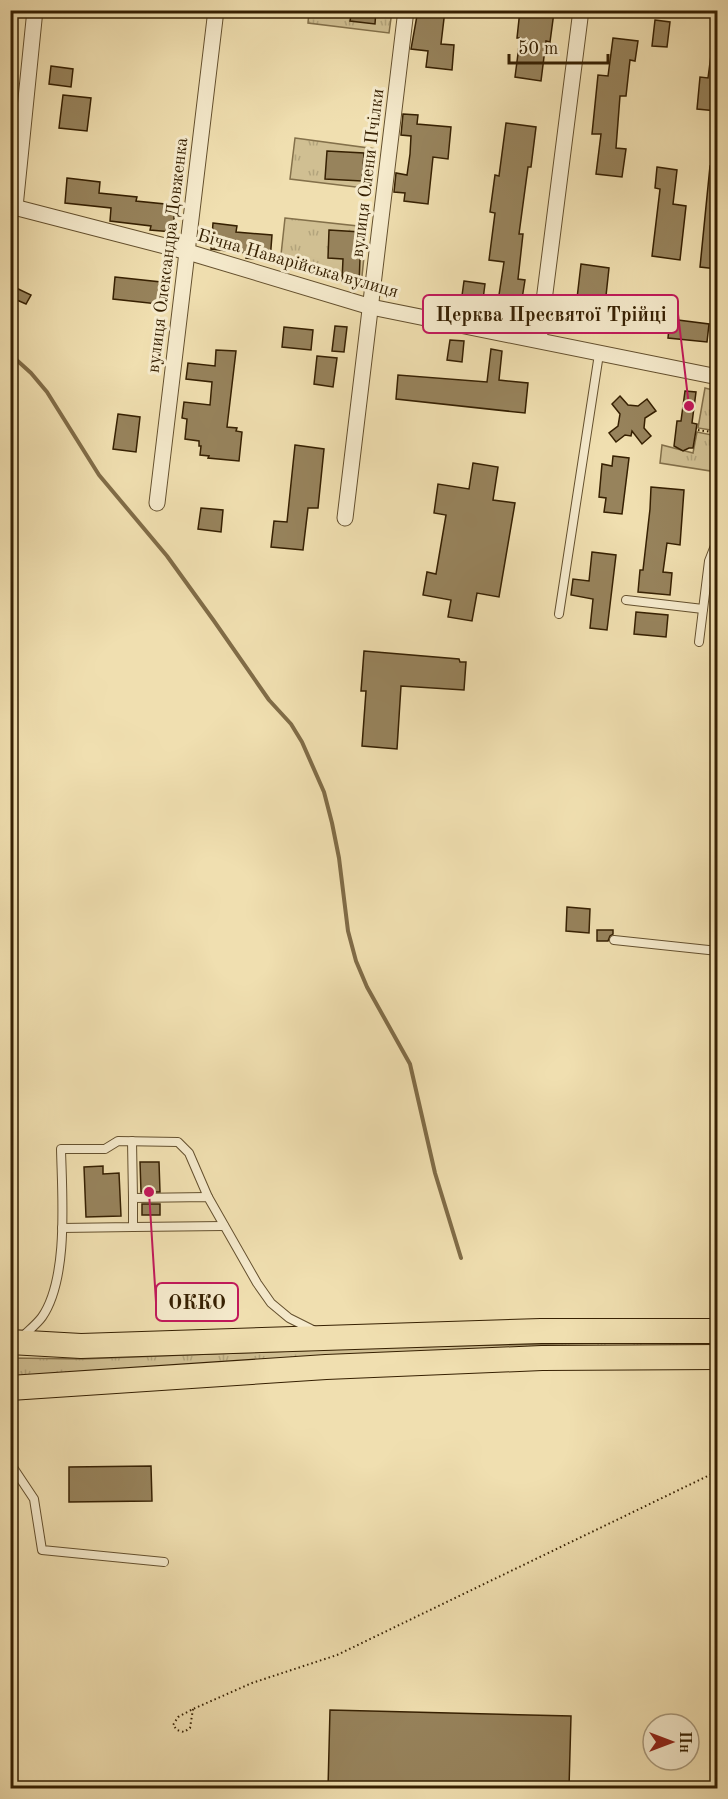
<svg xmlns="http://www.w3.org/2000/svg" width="728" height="1799" font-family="'Old Standard TT',serif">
  <defs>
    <pattern id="grass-tufts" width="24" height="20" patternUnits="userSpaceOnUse" patternTransform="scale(1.5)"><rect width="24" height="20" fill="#d0bf92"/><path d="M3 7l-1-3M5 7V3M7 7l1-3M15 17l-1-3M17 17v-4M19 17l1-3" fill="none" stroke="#b3a47c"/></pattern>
  </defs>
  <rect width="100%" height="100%" fill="#f0dfb0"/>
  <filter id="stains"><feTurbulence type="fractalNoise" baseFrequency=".00333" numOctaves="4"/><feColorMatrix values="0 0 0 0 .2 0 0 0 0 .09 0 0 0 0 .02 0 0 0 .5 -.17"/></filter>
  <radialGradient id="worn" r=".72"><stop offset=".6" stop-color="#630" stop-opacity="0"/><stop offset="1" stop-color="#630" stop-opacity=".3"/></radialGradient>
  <g fill="url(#grass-tufts)" stroke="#83704a" stroke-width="1.5">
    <polygon points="309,11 392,11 389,33 308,23"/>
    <polygon points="295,138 376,149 372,189 290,179"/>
    <polygon points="285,218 367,227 361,286 280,264"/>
    <polygon points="705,388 717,391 717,431 698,428"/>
    <polygon points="697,432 717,436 717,472 660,463 662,445 693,453"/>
    <polygon points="718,1341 717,1350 11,1377 10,1358 82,1359 394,1347"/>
  </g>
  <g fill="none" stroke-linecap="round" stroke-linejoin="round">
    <polyline stroke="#806c47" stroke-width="4" points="10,354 31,373 47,392 99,475 167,556 214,621 269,700 291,724 302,742 324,792 332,823 339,858 348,931 356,961 367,987 410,1064 435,1173 461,1258"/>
  </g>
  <g fill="#97835c" stroke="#362002" stroke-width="1.5">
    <polygon points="352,10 376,10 375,24 350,21"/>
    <polygon points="418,10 445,10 441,44 454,45 452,70 426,67 428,51 411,49"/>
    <polygon points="520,10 554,12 550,42 546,41 541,81 515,77 520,38 517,38"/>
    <polygon points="655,20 670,22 667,47 652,46"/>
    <polygon points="613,38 638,41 635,61 630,60 626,96 620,96 616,148 626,149 622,177 596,174 601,134 592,134 598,75 608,76"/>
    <polygon points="711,55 717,56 717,111 697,109 700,77 708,78"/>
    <polygon points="51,66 73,69 71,87 49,84"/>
    <polygon points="63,95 91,98 87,131 59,128"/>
    <polygon points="403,114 418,115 417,124 451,127 448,159 433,157 428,204 404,201 405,193 394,192 396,173 407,175 410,154 411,136 401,135"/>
    <polygon points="506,123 536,127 531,167 528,167 519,234 523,234 518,279 525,280 522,299 499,295 504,262 489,260 495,213 490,212 495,175 499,176"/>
    <polygon points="327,151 364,153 362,181 325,179"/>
    <polygon points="710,166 717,167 717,269 700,267"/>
    <polygon points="657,167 677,170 673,204 686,206 680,260 652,256 660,189 655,188"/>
    <polygon points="67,178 100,182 99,193 137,197 136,201 175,205 173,232 150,230 151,226 110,221 111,208 65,203"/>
    <polygon points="213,223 237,226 236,232 272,235 270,261 246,258 247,253 211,249"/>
    <polygon points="329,230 361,232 359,285 342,281 343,259 328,258"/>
    <polygon points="581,264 609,268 605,305 608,305 605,328 574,324"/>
    <polygon points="115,277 161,282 158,304 113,299"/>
    <polygon points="464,281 485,284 482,307 461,303"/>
    <polygon points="10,285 31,295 26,304 10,297"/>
    <polygon points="670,319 709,324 707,342 668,338"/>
    <polygon points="335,326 347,327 344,352 332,351"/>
    <polygon points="284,327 313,330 311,350 282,347"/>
    <polygon points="450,340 464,341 462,362 447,360"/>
    <polygon points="491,349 502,351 499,380 528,383 525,413 396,399 398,375 487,382"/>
    <polygon points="216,350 236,351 227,427 237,428 236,431 242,432 239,461 208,458 209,456 200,455 201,446 199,446 199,441 185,439 187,419 182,418 184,402 210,405 212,382 186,379 188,363 215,366"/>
    <polygon points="317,356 337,358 333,387 314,384"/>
    <polygon points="685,391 696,392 692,423 697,424 693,448 689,448 683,451 674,446 677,421 681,421"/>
    <polygon points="620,396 628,405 638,406 647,399 656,411 645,418 644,428 651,436 642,444 632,431 631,436 625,435 616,442 609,433 618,426 620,414 612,404"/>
    <polygon points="118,414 140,417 136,452 113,449"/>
    <polygon points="295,445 324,449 318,508 308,508 303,550 271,547 274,521 287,522"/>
    <polygon points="613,456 629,458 622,514 604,512 606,498 599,497 602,464 612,466"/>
    <polygon points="473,463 498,467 493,500 515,503 499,597 477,593 472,621 448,617 451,600 423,595 427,572 436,574 446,515 434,513 438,484 469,489"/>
    <polygon points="651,487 684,490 680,545 667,543 663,572 672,573 670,595 638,592 640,570 643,570 650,509"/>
    <polygon points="201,508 223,510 221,532 198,529"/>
    <polygon points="592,552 616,555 607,630 590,628 593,599 571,595 573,579 589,581"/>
    <polygon points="636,612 668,615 666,637 634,634"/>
    <polygon points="364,651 459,659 460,662 466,662 464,690 401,686 397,749 362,746 366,691 361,691"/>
    <polygon points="567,907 590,909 589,933 566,931"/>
    <polygon points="597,930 613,930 613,934 610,936 608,941 597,941"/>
    <polygon points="140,1162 159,1162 160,1192 141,1192"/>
    <polygon points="103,1166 103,1174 119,1173 121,1216 86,1217 84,1167"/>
    <rect x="142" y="1204" width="18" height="11"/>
    <polygon points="151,1466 152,1501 69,1502 69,1467"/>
    <polygon points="330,1710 571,1716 569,1788 328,1788"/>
  </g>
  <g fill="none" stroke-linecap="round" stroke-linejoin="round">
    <g stroke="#64502e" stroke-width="10">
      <g id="service">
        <polyline points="626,600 703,609"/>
        <polyline points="559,614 599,354"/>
        <polyline points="699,642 709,561 718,538"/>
        <polyline points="614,940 718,951"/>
        <polyline points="132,1141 133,1198"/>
        <polyline points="133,1227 224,1226"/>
        <polyline points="62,1228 133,1227 133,1198 208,1197 257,1283 271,1303 289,1318 315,1331"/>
        <path d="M22 1337C28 1331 37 1324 42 1317 69 1278 62 1195 61 1149H105L118 1141 178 1142 189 1153 208 1197"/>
        <polyline points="10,1463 34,1499 42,1550 164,1562"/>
      </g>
    </g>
    <g stroke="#64502e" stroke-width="17">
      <g id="minor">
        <polyline points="10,206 188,252 371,307 718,377"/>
        <polyline points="15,207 35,10"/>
        <polyline points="539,340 581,10"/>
        <polyline points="157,503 216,10"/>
        <polyline points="345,518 406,10"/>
      </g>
    </g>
    <g stroke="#362002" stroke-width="26">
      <g id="trunk">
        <polyline points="10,1342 81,1346 541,1331 718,1331"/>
        <polyline points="10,1388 326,1367 542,1358 718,1357"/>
      </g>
    </g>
    <g stroke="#362002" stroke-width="2" stroke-dasharray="1.5 3" stroke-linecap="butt">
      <polyline points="698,430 718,433"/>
      <polyline points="193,1709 190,1728 184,1732 177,1730 173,1725 178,1717 193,1709 252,1683 337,1655 718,1471"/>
    </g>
    <use href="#service" stroke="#f5eacc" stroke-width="8"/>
    <use href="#minor" stroke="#f5eacc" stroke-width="15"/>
    <use href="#trunk" stroke="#f0dfb0" stroke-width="24"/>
  </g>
  <g text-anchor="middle" stroke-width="6" stroke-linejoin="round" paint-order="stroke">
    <g font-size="18" fill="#362002" stroke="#f5eacc">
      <text transform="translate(367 173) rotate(-83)" y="6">вулиця Олени Пчілки</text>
      <text transform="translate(167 255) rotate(-83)" y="6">вулиця Олександра Довженка</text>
      <text transform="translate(298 263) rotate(16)" y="6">Бічна Наварійська вулиця</text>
    </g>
  </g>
  <path fill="none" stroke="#c2185b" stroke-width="2" d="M689 406L678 314M149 1192L156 1302"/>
  <g fill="#c2185b" stroke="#f5eacc" stroke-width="2">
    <circle cx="689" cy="406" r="6"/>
    <circle cx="149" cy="1192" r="6"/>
  </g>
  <g fill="#f5eacc" stroke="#c2185b" stroke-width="2">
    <rect x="423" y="295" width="255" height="38" rx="6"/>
    <rect x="156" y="1283" width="82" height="38" rx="6"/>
  </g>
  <g font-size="20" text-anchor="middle" font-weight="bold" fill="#362002">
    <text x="551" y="321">Церква Пресвятої Трійці</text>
    <text x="197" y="1309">ОККО</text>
  </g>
  <rect width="728" height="1799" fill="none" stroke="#f0dfb0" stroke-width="36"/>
  <rect x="12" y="12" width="704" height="1775" fill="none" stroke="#362002" stroke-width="3"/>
  <rect x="18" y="18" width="692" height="1763" fill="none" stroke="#362002" stroke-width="1.5"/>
  <g transform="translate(671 1742) rotate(90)"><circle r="28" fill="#f5eacc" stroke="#a9997b" stroke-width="1.5"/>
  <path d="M0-4.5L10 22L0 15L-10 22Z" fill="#8f2418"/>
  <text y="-9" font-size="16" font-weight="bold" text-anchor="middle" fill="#362002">Пн</text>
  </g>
  <path d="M509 54v9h99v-9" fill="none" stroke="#362002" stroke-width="3"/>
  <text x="518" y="54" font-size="18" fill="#362002" stroke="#f5eacc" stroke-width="4.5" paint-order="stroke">50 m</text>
  <rect width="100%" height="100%" filter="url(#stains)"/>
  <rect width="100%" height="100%" fill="url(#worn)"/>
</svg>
